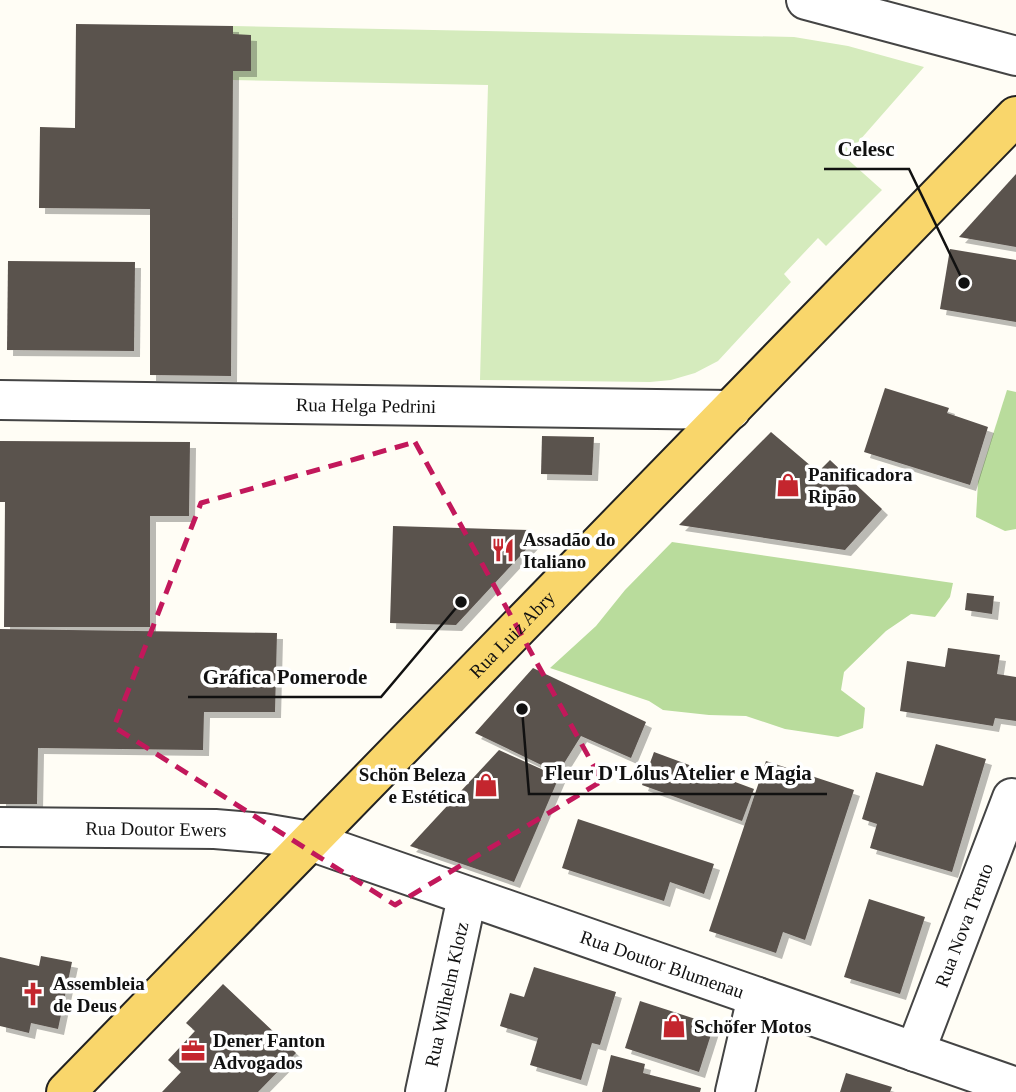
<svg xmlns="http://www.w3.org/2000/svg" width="1016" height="1092" font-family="'Times New Roman',serif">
  <defs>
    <filter id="shadow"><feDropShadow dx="6" dy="6" stdDeviation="0" flood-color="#0004"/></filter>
  </defs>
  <rect width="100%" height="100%" fill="#fffdf5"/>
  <polygon fill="#d5ebbd" points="233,26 794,37 848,46 924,67 845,157 882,190 826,246 818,238 784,274 791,282 718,361 695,373 671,380 650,382 480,380 488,85 233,80"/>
  <g fill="#b9dc9c">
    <polygon points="1007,390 1016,392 1016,529 1005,531 976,517 978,482"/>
    <polygon points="672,542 953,583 950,597 935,617 911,614 886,631 844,672 841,690 865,708 863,728 838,737 785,729 746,716 709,715 663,710 649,701 550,668 596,626 625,590"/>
  </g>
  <g fill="#5a524d" filter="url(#shadow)">
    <polygon points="76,24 233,26 233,34 251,35 251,71 233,71 231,376 150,375 150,209 39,208 40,127 75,128"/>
    <polygon points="1016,174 1016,247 959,237"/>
    <polygon points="950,249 1016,260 1016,322 940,309"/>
    <polygon points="8,261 135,262 134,351 7,350"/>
    <polygon points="885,388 949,408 947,413 988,427 970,485 864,452"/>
    <polygon points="771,432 818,472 830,460 882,509 845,550 679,525"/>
    <polygon points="542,436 594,437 592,475 541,474"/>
    <polygon points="0,441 190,442 189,516 150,516 150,627 4,627 5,502 0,502"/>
    <polygon points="393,526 529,530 529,538 534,541 456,625 390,623"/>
    <polygon points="967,593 994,596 992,614 965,610"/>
    <polygon points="0,629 277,633 275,712 204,712 203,750 38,748 37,804 0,804"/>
    <polygon points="948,648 1000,655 997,674 1016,677 1016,721 995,718 993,726 900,711 907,661 945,667"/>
    <polygon points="533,668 646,722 631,758 581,736 558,773 475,733"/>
    <polygon points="936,744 986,759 952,872 870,848 877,824 862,819 876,772 923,786"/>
    <polygon points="499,750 559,777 514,882 410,846"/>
    <polygon points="654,752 754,789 742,821 642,785"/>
    <polygon points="766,761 854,790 805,940 783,932 776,953 709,931"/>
    <polygon points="578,819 714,864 704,894 670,882 664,901 562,868"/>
    <polygon points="869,899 925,917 900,994 844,977"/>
    <polygon points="41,956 72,962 58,1029 31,1023 29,1033 0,1026 0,957 39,966"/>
    <polygon points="534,967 616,992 600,1045 592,1043 581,1080 530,1065 538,1038 500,1026 510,993 524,997"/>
    <polygon points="223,984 296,1053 258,1092 162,1092 181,1072 168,1060 195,1031 186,1023"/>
    <polygon points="640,1001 714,1025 699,1072 625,1048"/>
    <polygon points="611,1055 645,1064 643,1073 701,1088 700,1092 602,1092"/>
    <polygon points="846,1073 892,1087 890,1092 840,1092"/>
  </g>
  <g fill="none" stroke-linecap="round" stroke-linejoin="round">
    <g stroke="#444" stroke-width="42">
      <g id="minor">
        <polyline points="806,0 1016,56"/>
        <path id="s1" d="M0 400 731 410"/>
        <path id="s2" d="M0 827 215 829 263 833 310 841 1016 1087"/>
        <path id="s3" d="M915 1052 1012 798"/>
        <path id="s4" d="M425 1092 467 897"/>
        <polyline points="735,1092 757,997"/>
      </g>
    </g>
    <g stroke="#222" stroke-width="42">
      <g id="major">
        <path id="s5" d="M66 1092 1016 116"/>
      </g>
    </g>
    <use href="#minor" stroke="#fff" stroke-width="38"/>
    <use href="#major" stroke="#f9d66b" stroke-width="38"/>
  </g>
  <path fill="none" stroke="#c2185b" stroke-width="5" stroke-dasharray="14 9" stroke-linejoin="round" d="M415 442 602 781 395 905 114 727 201 503Z"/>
  <defs>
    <g id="shop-bare" transform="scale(1.89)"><path d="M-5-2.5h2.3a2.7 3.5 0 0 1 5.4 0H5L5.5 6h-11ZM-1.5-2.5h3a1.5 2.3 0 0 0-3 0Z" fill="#c4262e" stroke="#fff" stroke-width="2.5" paint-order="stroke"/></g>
    <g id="restaurant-bare" transform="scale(1.89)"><path d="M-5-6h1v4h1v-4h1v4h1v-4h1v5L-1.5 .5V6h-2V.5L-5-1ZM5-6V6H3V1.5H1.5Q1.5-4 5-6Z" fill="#c4262e" stroke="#fff" stroke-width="2.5" paint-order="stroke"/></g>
    <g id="church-bare" transform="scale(1.89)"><path d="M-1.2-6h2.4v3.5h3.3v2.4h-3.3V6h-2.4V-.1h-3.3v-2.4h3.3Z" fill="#c4262e" stroke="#fff" stroke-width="2.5" paint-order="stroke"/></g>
    <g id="office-bare" transform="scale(1.89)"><path d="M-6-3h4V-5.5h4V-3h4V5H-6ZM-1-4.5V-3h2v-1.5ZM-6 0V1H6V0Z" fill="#c4262e" stroke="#fff" stroke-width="2.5" paint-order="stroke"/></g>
  </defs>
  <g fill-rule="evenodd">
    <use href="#shop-bare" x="788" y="485"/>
    <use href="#restaurant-bare" x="503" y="550"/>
    <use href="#shop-bare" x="486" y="785"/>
    <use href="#church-bare" x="33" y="994"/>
    <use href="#shop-bare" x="674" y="1026"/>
    <use href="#office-bare" x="193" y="1051"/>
  </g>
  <g text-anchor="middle" stroke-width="7" stroke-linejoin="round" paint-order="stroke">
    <g font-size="19" fill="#111" stroke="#fff">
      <text dy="7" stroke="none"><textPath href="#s1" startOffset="366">Rua Helga Pedrini</textPath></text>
      <text dy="7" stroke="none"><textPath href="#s5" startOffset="639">Rua Luiz Abry</textPath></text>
      <text dy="7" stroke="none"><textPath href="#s2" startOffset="156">Rua Doutor Ewers</textPath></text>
      <text dy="7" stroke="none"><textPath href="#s3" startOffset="136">Rua Nova Trento</textPath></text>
      <text dy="7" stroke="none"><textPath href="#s2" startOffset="684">Rua Doutor Blumenau</textPath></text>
      <text dy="7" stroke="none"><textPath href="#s4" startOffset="100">Rua Wilhelm Klotz</textPath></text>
    </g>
    <g font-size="19" font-weight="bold" fill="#111" stroke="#fff" text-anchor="start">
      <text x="808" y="481">Panificadora<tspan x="808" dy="22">Ripão</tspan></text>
      <text x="523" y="546">Assadão do<tspan x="523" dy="22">Italiano</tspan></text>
      <text x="466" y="781" text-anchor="end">Schön Beleza<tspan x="466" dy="22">e Estética</tspan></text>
      <text x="53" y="990">Assembleia<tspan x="53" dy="22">de Deus</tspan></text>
      <text x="694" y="1033">Schöfer Motos</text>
      <text x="213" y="1047">Dener Fanton<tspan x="213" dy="22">Advogados</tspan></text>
    </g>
  </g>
  <path fill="none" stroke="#111" stroke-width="2.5" d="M964 283L909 169H824M461 602L381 697H188M522 709L529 794H827"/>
  <g fill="#111" stroke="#fff" stroke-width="2.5">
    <circle cx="964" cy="283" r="7"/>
    <circle cx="461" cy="602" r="7"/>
    <circle cx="522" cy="709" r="7"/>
  </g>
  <g font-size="21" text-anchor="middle" font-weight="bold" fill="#111" stroke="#fff" stroke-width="7" stroke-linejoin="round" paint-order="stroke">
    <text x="866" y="156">Celesc</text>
    <text x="285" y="684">Gráfica Pomerode</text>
    <text x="678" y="780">Fleur D'Lólus Atelier e Magia</text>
  </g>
</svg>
